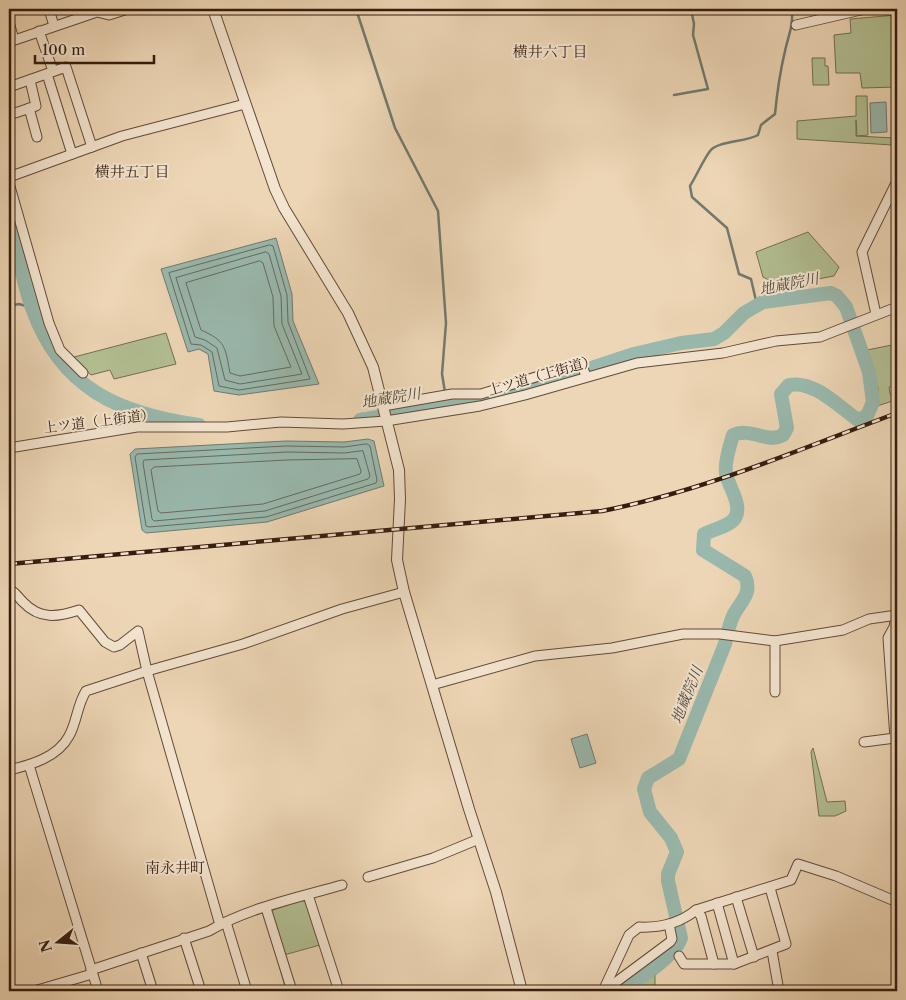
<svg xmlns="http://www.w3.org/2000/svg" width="906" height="1000" font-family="'Libre Caslon Text','Noto Serif JP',serif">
  <rect width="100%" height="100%" fill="#edd6b5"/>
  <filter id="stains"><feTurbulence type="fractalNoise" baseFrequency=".004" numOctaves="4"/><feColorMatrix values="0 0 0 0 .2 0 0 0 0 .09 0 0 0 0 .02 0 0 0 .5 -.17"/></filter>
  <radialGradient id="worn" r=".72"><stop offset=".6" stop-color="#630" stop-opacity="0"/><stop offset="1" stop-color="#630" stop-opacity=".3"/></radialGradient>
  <g fill="#b2bf92" stroke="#746e50">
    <polygon points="897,15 897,87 862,88 860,73 836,73 834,35 851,33 850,19"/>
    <polygon points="812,58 825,58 825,66 828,66 829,85 813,85"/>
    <polygon points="856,96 867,96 868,135 857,136 856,120 856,136 895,138 892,145 797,139 797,121 856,116"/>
    <polygon points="808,232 839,267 834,276 781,286 763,277 756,252"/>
    <polygon points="166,333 176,364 114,379 110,370 91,375 74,357"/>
    <polygon points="897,344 897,385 889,387 890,394 896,400 877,406 878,388 867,350"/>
    <polygon points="813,748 827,802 845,801 846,811 835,816 819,816 811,752"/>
    <polygon points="302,900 307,903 320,945 284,955 271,914 273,910"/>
    <polygon points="667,952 670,956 655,976 655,990 658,991 623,991 624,988"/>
  </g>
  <g fill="#99b9ae" stroke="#717a6e">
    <polygon points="886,102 887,132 871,133 870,103"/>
    <polygon points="276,238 292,294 293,321 319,384 239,395 214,391 208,354 199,349 188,352 161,269"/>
    <polygon points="368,439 374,441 384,486 267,522 146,533 142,530 130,454 135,449 286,441 344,442"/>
    <polygon points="587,734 596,763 580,768 571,739"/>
  </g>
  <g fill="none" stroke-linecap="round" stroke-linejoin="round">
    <g stroke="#676a5e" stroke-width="1">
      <polygon points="270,245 273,246 287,295 288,322 310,379 239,390 219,386 212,352 201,345 191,344 169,273"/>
      <polygon points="266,252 269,254 281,296 282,324 302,374 240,384 225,380 217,348 205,340 195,337 176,278"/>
      <path d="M260 261 263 263 273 297 274 326 291 367 240 376 230 373C225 347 226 341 201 330L186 283Z"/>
      <polygon points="367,444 370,446 377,480 376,483 266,517 149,527 146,526 135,457 137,454 286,446 344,447"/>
      <polygon points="363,451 370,476 368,479 265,511 154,521 152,519 143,463 144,460 287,452 344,453"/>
      <polygon points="357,459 361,471 360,474 263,504 161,513 158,511 151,470 154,467 287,460"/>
    </g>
    <g stroke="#717a6e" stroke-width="2.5">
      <polyline points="356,9 395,128 438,211 446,323 442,374 445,392"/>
      <polyline points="674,95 708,89 693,35 694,24 691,9"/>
      <path d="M757 305 751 279 739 274 727 228 692 197 690 186C697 175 702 162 710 151 717 141 746 142 758 135L761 125 775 114C777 93 780 72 785 51 789 33 793 28 792 9"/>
      <polyline points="9,306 19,304 33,308"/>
      <polyline points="447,398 448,405"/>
      <polyline points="280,966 287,991"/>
    </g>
    <g stroke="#99b9ae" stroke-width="14">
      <path d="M9 219C17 248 22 279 32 308 61 389 119 414 199 425"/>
      <path d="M360 420 510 395 634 354 681 343 714 339 724 333 744 313 763 302 831 293 837 296 846 307 869 372 873 402 867 416 858 420C838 406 814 380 789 385L781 394 787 428 783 435C768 444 750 427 733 435 730 445 724 463 726 473 728 487 743 504 735 518 729 527 713 529 704 534L703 550 745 576C753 594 740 602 733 616 729 625 727 635 725 644L679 759 648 778 644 789 650 812 671 838 677 852 668 874V881L681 938C674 958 637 980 619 991"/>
    </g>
    <g stroke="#634a38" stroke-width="11">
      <g id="minor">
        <polyline points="49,9 54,26"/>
        <polyline points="9,22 14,40"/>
        <polyline points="796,25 865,9"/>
        <polyline points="39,31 53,71"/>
        <polyline points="9,42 97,12 109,15 128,9"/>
        <polyline points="47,74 72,154"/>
        <polyline points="9,87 66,67 92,147"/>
        <polyline points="29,108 37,137"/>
        <polyline points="9,115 36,106 30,80"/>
        <polyline points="9,177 122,136 245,104"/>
        <polyline points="9,183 49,323 60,350 83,373"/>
        <polyline points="876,314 862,252 897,181"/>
        <polyline points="383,406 452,394 481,394 581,363 586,376"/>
        <polyline points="9,448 137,427 227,427 281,422 343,424 386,421 480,406 525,395 637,363 723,353 776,341 820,337 897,307"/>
        <path d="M9 589C15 592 18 597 23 602 40 620 58 617 79 610L105 642 114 647 120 645 138 631 147 671 243 644 342 609 404 592"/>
        <polyline points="775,641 775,692"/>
        <polyline points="432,685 535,656 612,648 683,634 720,634 775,641 843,630 869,619 897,615"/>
        <polyline points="864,742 895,738 888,638 894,627 896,616"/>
        <polyline points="29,765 98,991"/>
        <path d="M9 770C31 765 58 757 69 736 77 722 77 705 86 691L147 671 220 925"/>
        <polyline points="368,877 433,858 474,841"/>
        <polyline points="308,895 339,991"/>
        <polyline points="736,897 754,957"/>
        <polyline points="717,903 734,964"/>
        <polyline points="266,908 292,991"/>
        <polyline points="696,910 701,916 714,964"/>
        <polyline points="226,922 247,991"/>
        <polyline points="184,938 201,991"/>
        <polyline points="772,951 779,991"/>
        <polyline points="141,953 153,991"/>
        <polyline points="679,956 684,964 734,964 786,944 770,888"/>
        <path d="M91 970 209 931C247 908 300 897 342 885"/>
        <polyline points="34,991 92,974"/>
        <path d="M603 991 629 935 639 927C660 928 679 924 696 910L791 880 798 864 836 876 897 902"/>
        <polyline points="604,991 670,942 672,939 669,924"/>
      </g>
    </g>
    <g stroke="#634a38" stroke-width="12">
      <polyline id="tertiary" points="213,9 275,189 284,208 348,313 373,367 399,470 400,499 397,560 404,592 469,809 496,892 522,991"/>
    </g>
    <use href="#minor" stroke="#f3e4cf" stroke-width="9"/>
    <use href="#tertiary" stroke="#f3e4cf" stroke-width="10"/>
    <g stroke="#351c0f" stroke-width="4.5">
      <path id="rail" d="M9 564 602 511C704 491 800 449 897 413"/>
    </g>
    <use href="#rail" stroke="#f3e4cf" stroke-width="2.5" stroke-dasharray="8" stroke-linecap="butt"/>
  </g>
  <g text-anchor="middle" stroke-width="4" stroke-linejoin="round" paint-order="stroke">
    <g font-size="14" fill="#351c0f" stroke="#f3e4cf">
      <text transform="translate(542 375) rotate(-16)" y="5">上ツ道（上街道）</text>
      <text transform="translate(99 421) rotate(-7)" y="5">上ツ道（上街道）</text>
    </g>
    <g font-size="15" fill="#351c0f" stroke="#f3e4cf">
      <text x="550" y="57">横井六丁目</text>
      <text x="132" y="177">横井五丁目</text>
      <text x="175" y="873">南永井町</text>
    </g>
    <g font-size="15" font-style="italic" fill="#534b3f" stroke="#f3e4cf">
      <text transform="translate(789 284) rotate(-11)" y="5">地蔵院川</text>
      <text transform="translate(391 398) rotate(-9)" y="5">地蔵院川</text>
      <text transform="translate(687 695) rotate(-68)" y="5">地蔵院川</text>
    </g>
  </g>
  <rect width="906" height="1000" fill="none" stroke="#edd6b5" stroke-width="30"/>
  <rect x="10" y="10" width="886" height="980" fill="none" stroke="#351c0f" stroke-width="2.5"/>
  <rect x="15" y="15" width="876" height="970" fill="none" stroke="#351c0f"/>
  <g transform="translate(58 942) rotate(253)" stroke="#f3e4cf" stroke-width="4" paint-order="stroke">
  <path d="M0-4L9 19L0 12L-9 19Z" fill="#351c0f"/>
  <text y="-8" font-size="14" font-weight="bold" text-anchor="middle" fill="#351c0f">N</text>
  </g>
  <path d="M35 55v8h119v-8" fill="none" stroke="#351c0f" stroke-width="2.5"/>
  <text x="42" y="55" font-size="15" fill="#351c0f" stroke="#f3e4cf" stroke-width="4" paint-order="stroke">100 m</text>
  <rect width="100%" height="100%" filter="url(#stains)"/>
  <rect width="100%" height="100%" fill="url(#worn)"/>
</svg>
